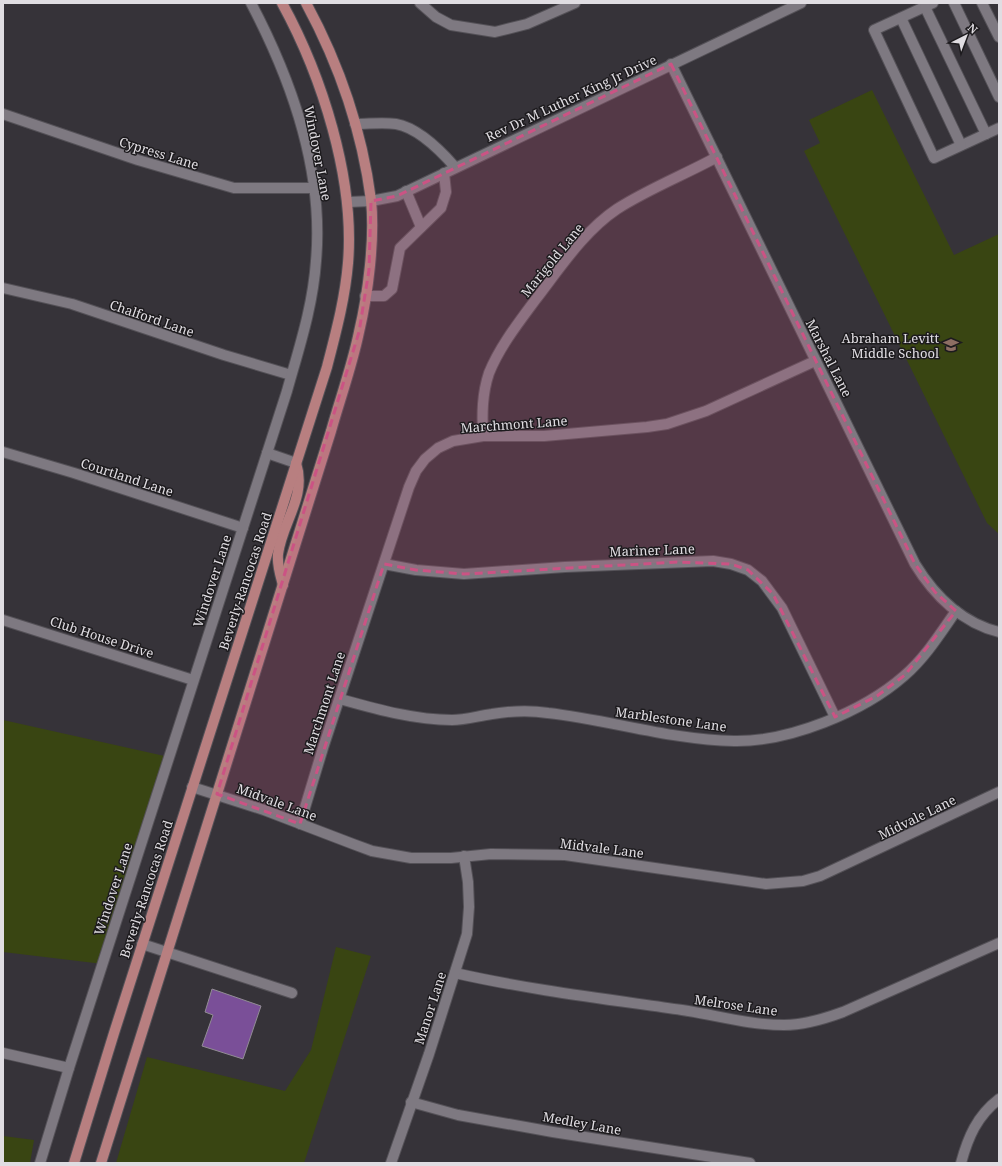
<svg xmlns="http://www.w3.org/2000/svg" width="1002" height="1166" font-family="'Noto Serif',serif">
  <rect width="100%" height="100%" fill="#363339"/>
  <g fill="#394512">
    <polygon points="872,90 954,255 999,234 999,534 987,523 804,151 820,143 809,120"/>
    <polygon points="3,720 169,757 103,964 3,952"/>
    <polygon points="336,947 371,956 304,1163 116,1163 147,1057 285,1091 311,1050"/>
    <polygon points="3,1136 34,1140 30,1163 3,1163"/>
  </g>
  <polygon fill="#7a4f98" stroke="#928d95" points="212,989 261,1006 243,1059 202,1046 213,1015 205,1012"/>
  <g fill="none" stroke-linecap="round" stroke-linejoin="round">
    <g stroke="#545157" stroke-width="12">
      <g id="minor">
        <polyline points="420,3 436,17 451,25 495,32 527,24 575,3"/>
        <polyline points="933,3 874,30 934,158 999,128"/>
        <polyline points="954,3 999,97"/>
        <polyline points="982,3 999,37"/>
        <polyline points="925,7 986,134"/>
        <polyline points="901,18 961,145"/>
        <path d="M671 64 915 564C934 595 962 623 999 632"/>
        <polyline points="3,114 138,160 234,188 313,188"/>
        <path d="M355 124C369 124 383 122 396 124 419 128 441 151 455 167"/>
        <polyline points="406,191 421,227"/>
        <polyline points="348,202 371,201 397,196 801,3"/>
        <polyline points="3,288 72,304 224,355 291,375"/>
        <polyline points="365,296 384,296 392,289 400,248 441,208 446,192 444,173"/>
        <path d="M483 436C482 414 482 394 489 373 500 346 519 322 536 299 560 268 584 231 617 209 648 189 684 175 717 157"/>
        <polyline points="3,452 74,473 243,528"/>
        <polyline points="267,453 296,463"/>
        <polyline points="384,564 416,570 464,574 565,567 713,561 731,564 748,570 762,581 782,608 835,717"/>
        <polyline points="3,620 193,680"/>
        <path d="M340 699C376 709 414 720 452 720 465 720 478 716 492 714 510 711 530 710 548 713 610 720 672 740 734 741 789 742 863 712 904 676 925 658 940 634 956 611"/>
        <polyline points="192,787 264,810 353,844 372,851 411,858 451,858 491,854 565,855 766,884 803,881 820,876 999,792"/>
        <polyline points="300,824 323,748 409,487 416,471 425,459 438,448 453,441 483,436 544,436 647,427 667,424 706,411 815,361"/>
        <polyline points="142,944 292,993"/>
        <path d="M455 973C530 990 606 999 682 1010 716 1015 749 1025 784 1025 804 1025 824 1019 843 1012L999 943"/>
        <polyline points="3,1053 69,1068"/>
        <polyline points="411,1102 458,1115 553,1132 750,1163"/>
        <path d="M40 1163 69 1068 287 391C299 348 313 306 316 261 324 172 292 81 251 3"/>
        <polyline points="391,1163 429,1054 467,934 469,907 468,882 464,856"/>
        <path d="M961 1163C968 1137 977 1116 999 1099"/>
      </g>
    </g>
    <g stroke="#545157" stroke-width="12">
      <g id="major">
        <path d="M283 585C280 574 277 565 278 554 282 522 307 497 296 463"/>
        <path d="M74 1163 114 1033 327 367C336 332 345 299 348 263 355 179 322 76 282 3"/>
        <path d="M101 1163 331 431C340 399 352 366 359 332 368 294 375 239 371 200 362 131 339 64 306 3"/>
      </g>
    </g>
    <use href="#minor" stroke="#7e7981" stroke-width="10"/>
    <use href="#major" stroke="#b87f80" stroke-width="10"/>
  </g>
  <path fill="#cb5384" fill-opacity="0.2" stroke="#cb5384" stroke-width="3" stroke-dasharray="8 5" stroke-linejoin="round" d="M671 64 915 564 935 592 956 611 905 675 877 696 835 717 773 594 748 570 731 564 677 562 464 574 416 570 384 564 300 824 217 794 359 332 369 270 371 201 397 196Z"/>
  <defs>
    <g id="school-bare" transform="scale(1.2)"><path d="M0-5L7-2L0 1L-7-2ZM-4 1L0 2.5L4 1V4Q0 6-4 4Z" fill="#8d6e63" stroke="#1d1b1e" stroke-width="2.5" paint-order="stroke"/></g>
  </defs>
  <g fill-rule="evenodd">
    <use href="#school-bare" x="951" y="345"/>
  </g>
  <g text-anchor="middle" stroke-width="3" stroke-linejoin="round" paint-order="stroke">
    <g font-size="13" fill="#e0dde2" stroke="#1d1b1e">
      <text transform="translate(571 98) rotate(-25)" y="5">Rev Dr M Luther King Jr Drive</text>
      <text transform="translate(159 153) rotate(17)" y="5">Cypress Lane</text>
      <text transform="translate(318 153) rotate(79)" y="5">Windover Lane</text>
      <text transform="translate(552 260) rotate(-51)" y="5">Marigold Lane</text>
      <text transform="translate(152 318) rotate(19)" y="5">Chalford Lane</text>
      <text transform="translate(829 358) rotate(63)" y="5">Marshal Lane</text>
      <text transform="translate(514 424) rotate(-4)" y="5">Marchmont Lane</text>
      <text transform="translate(127 477) rotate(18)" y="5">Courtland Lane</text>
      <text transform="translate(652 550) rotate(-2)" y="5">Mariner Lane</text>
      <text transform="translate(212 581) rotate(-72)" y="5">Windover Lane</text>
      <text transform="translate(245 581) rotate(-72)" y="5">Beverly-Rancocas Road</text>
      <text transform="translate(102 637) rotate(18)" y="5">Club House Drive</text>
      <text transform="translate(324 703) rotate(-72)" y="5">Marchmont Lane</text>
      <text transform="translate(671 719) rotate(8)" y="5">Marblestone Lane</text>
      <text transform="translate(277 802) rotate(20)" y="5">Midvale Lane</text>
      <text transform="translate(917 817) rotate(-26)" y="5">Midvale Lane</text>
      <text transform="translate(602 848) rotate(7)" y="5">Midvale Lane</text>
      <text transform="translate(113 889) rotate(-72)" y="5">Windover Lane</text>
      <text transform="translate(146 889) rotate(-72)" y="5">Beverly-Rancocas Road</text>
      <text transform="translate(736 1005) rotate(8)" y="5">Melrose Lane</text>
      <text transform="translate(430 1008) rotate(-72)" y="5">Manor Lane</text>
      <text transform="translate(582 1123) rotate(10)" y="5">Medley Lane</text>
    </g>
    <g font-size="13" fill="#e0dde2" stroke="#1d1b1e" text-anchor="end">
      <text x="939" y="343">Abraham Levitt<tspan x="939" dy="15">Middle School</tspan></text>
    </g>
  </g>
  <rect width="1002" height="1166" fill="none" stroke="#e0dde2" stroke-width="8"/>
  <g transform="translate(966 36) rotate(42)" stroke="#1d1b1e" stroke-width="3" paint-order="stroke">
  <path d="M0-3L7 15L0 10L-7 15Z" fill="#e0dde2"/>
  <text y="-6" font-size="11" font-weight="bold" text-anchor="middle" fill="#e0dde2">N</text>
  </g>
</svg>
